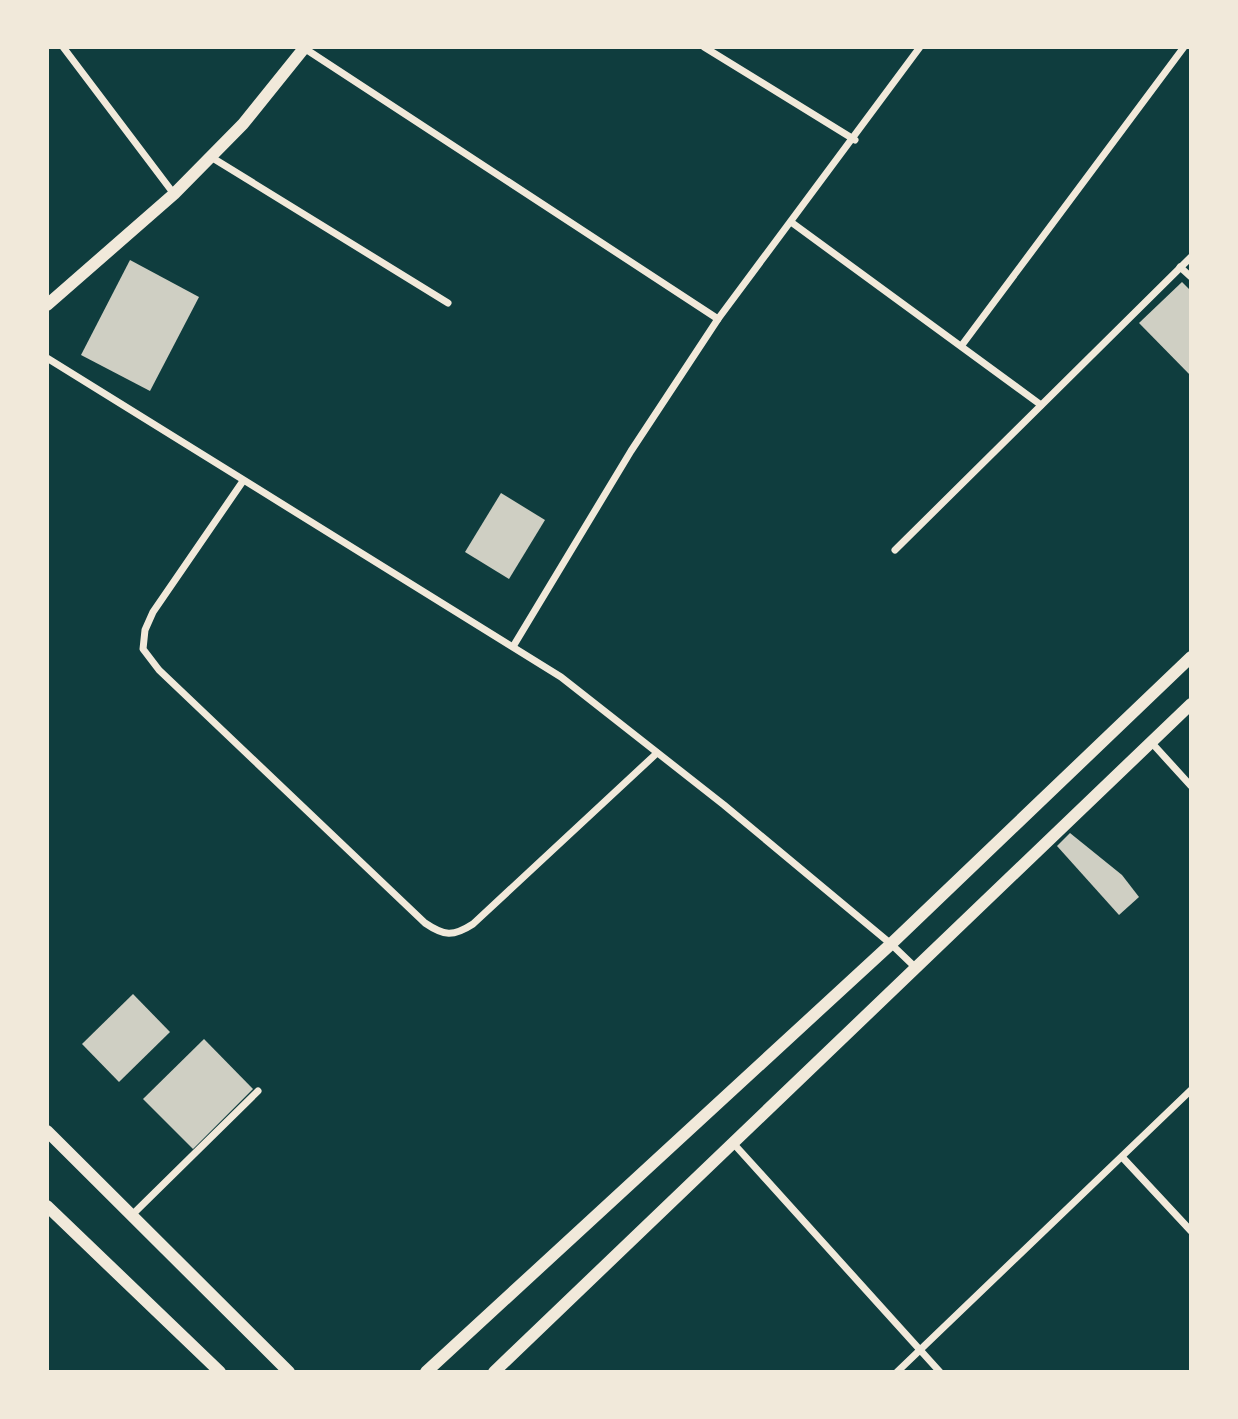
<svg xmlns="http://www.w3.org/2000/svg" width="1238" height="1419" font-family="'Space Grotesk',sans-serif">
  <rect width="100%" height="100%" fill="#0f3d3e"/>
  <g fill="#cfcfc3">
    <polygon points="130,260 199,297 150,391 81,355"/>
    <polygon points="1182,282 1191,291 1191,376 1139,323"/>
    <polygon points="501,493 545,520 509,579 465,552"/>
    <polygon points="1070,833 1122,875 1139,897 1119,915 1057,846"/>
    <polygon points="133,994 170,1032 119,1082 82,1044"/>
    <polygon points="204,1039 253,1089 193,1149 143,1099"/>
  </g>
  <g fill="none" stroke-linecap="round" stroke-linejoin="round">
    <g stroke="#f1e9da" stroke-width="7">
      <polyline points="63,47 174,194"/>
      <polyline points="704,47 855,140"/>
      <polyline points="304,48 718,319"/>
      <polyline points="211,157 448,303"/>
      <polyline points="791,222 1041,405"/>
      <polyline points="1180,267 1191,277"/>
      <polyline points="962,345 1184,47"/>
      <polyline points="47,358 561,677 724,805 891,944 916,968"/>
      <path d="M243 481 153 612 145 630 143 649 159 670 425 923C444 936 453 937 473 924L657 753"/>
      <polyline points="895,550 1191,257"/>
      <polyline points="514,645 631,451 718,319 920,47"/>
      <polyline points="1151,742 1191,786"/>
      <polyline points="733,1143 940,1372"/>
      <polyline points="1123,1158 1191,1231"/>
      <polyline points="132,1215 258,1091"/>
      <polyline points="897,1372 1191,1090"/>
    </g>
    <g stroke="#f1e9da" stroke-width="12">
      <polyline points="47,305 174,194 243,124 305,47"/>
      <polyline points="47,1131 289,1372"/>
      <polyline points="47,1206 220,1372"/>
      <polyline points="426,1372 891,944 1191,657"/>
      <polyline points="494,1372 1191,704"/>
    </g>
  </g>
  <rect width="1238" height="1419" fill="none" stroke="#f1e9da" stroke-width="98"/>
</svg>
